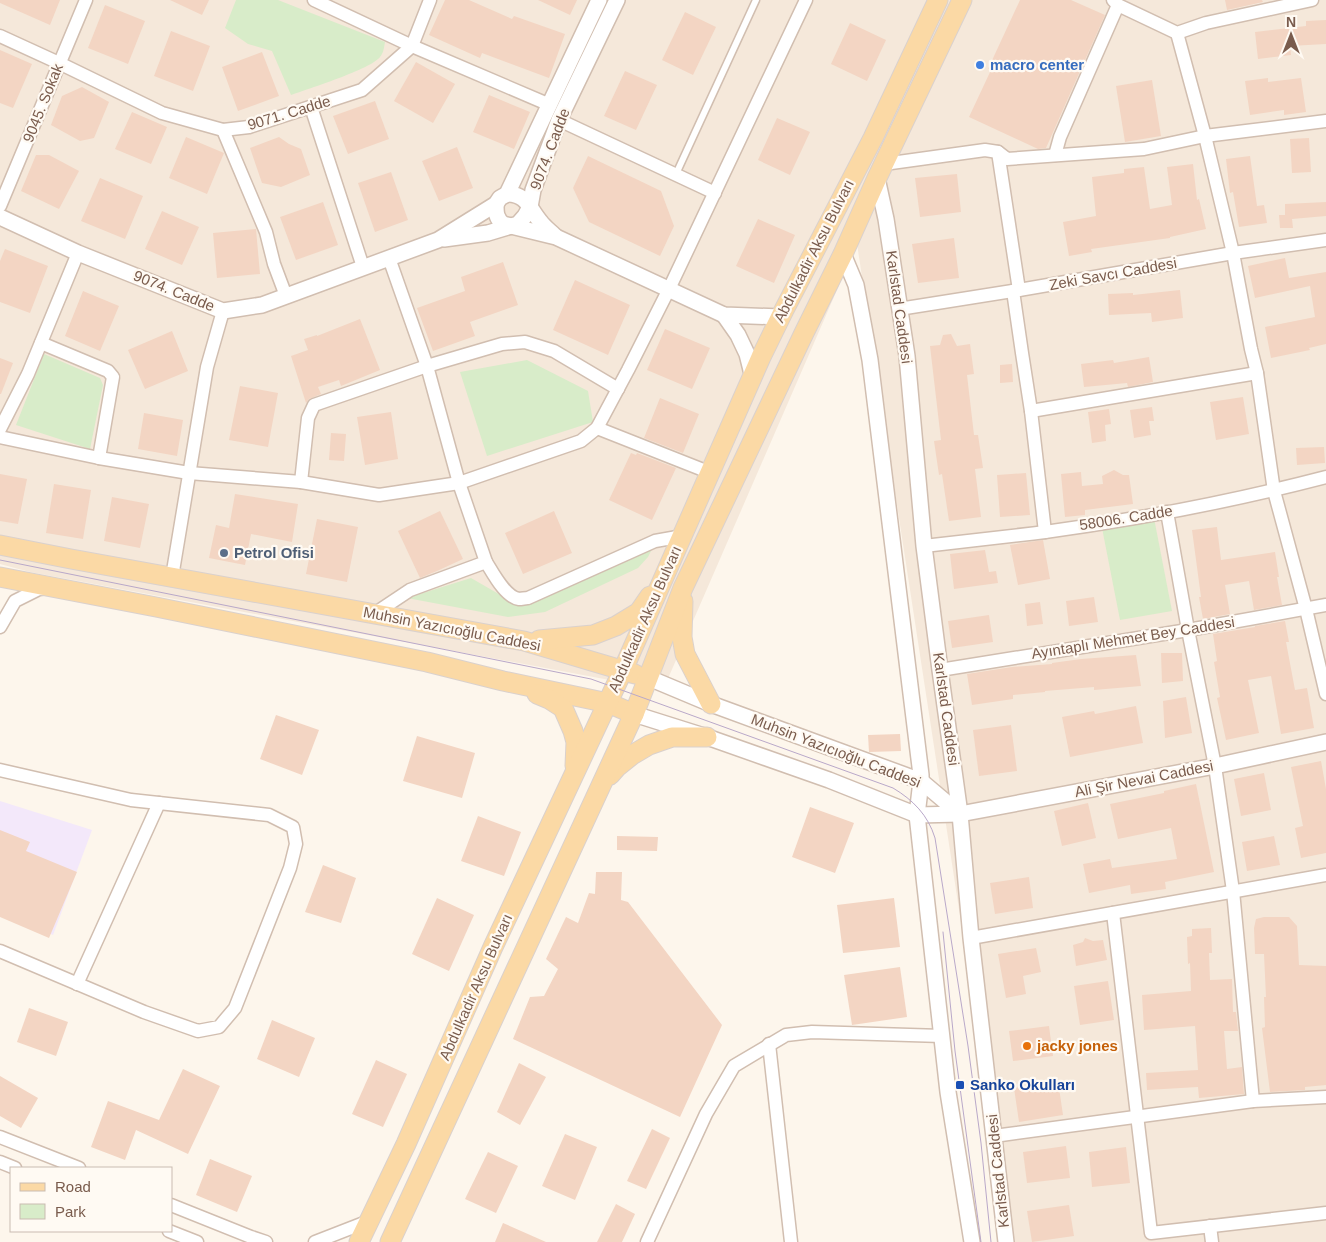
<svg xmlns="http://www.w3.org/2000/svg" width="1326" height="1242" font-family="Helvetica,sans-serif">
  <rect width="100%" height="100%" fill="#fdf6ec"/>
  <polygon fill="#f5e8da" points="0,0 1326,0 1326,1242 1010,1242 857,244 663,690 30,572 0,564"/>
  <polygon fill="#f3e8fa" points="0,801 92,830 53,935 0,912"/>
  <g fill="#d8ecc9">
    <path d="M236 0H278L385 42C384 47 384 52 380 57 371 69 308 89 291 95L272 51 248 44 225 28Z"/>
    <polygon points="44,354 100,378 103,385 90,449 16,425"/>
    <polygon points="527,360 588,391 593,422 487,456 460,372"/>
    <polygon points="1154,518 1172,611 1120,620 1102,528"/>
    <polygon points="654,545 648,557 638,568 545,612 508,617 407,598 471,578 511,601"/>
  </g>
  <g fill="#f3d5c3">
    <polygon points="0,0 60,0 50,25 0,3"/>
    <polygon points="170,0 209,0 202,15"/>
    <polygon points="445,0 469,0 512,19 514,16 565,34 549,78 482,53 480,58 429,35"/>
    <polygon points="538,0 577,0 570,15"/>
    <polygon points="1020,0 1071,0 1105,15 1046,148 1038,149 969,117 991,70 988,69"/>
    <polygon points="1225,0 1262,0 1263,2 1227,10"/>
    <polygon points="105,5 145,21 128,64 88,48"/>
    <polygon points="685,12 716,27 693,75 662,60"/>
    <polygon points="1326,20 1326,44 1290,46 1291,55 1258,59 1255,32 1306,26 1306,21"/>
    <polygon points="850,23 886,40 867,81 831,64"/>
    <polygon points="171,31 210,46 193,91 154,76"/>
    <polygon points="0,50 32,64 13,108 0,103"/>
    <polygon points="262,52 279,96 238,111 222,67"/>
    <polygon points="416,62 455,84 433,123 394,101"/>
    <polygon points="625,71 657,85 636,130 604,116"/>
    <polygon points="1268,78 1268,82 1301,78 1306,112 1284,115 1284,110 1250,115 1245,81"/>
    <polygon points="1152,80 1161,136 1125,142 1116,86"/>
    <polygon points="82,87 109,102 94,138 80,141 51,125 62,96"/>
    <polygon points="489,95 530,112 514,149 473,132"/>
    <polygon points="375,101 389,139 348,154 333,116"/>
    <polygon points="132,112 167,127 151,164 115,149"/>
    <polygon points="777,118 810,132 790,175 758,160"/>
    <polygon points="186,137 224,153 207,194 169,178"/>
    <polygon points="279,137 289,144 301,149 310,175 281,187 262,183 250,148"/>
    <polygon points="1309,138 1311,172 1292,173 1290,139"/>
    <polygon points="457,147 473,188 439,201 422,161"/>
    <polygon points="36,155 49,155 79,171 59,209 21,191"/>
    <polygon points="588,156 661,191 674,226 660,256 589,222 573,188"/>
    <polygon points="1250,156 1257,206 1264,205 1267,223 1239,227 1233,192 1230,193 1226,159"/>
    <polygon points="1193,164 1197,200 1199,199 1206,229 1170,237 1170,238 1091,249 1092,252 1069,256 1063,222 1096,216 1092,177 1124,173 1124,169 1144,167 1150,209 1172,205 1167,167"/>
    <polygon points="391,172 408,220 375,232 358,183"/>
    <polygon points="957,174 961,212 920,217 915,178"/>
    <polygon points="100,178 143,196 125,239 81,221"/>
    <polygon points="323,202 338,245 296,260 280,217"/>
    <polygon points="1326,202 1326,216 1292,219 1293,228 1280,228 1279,215 1285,215 1285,204"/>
    <polygon points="162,211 199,227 182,265 145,249"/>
    <polygon points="758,219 795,235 774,283 736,266"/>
    <polygon points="256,229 260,274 217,278 213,233"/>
    <polygon points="954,238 959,278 918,283 912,244"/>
    <polygon points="5,249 48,266 30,313 0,302 0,261"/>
    <polygon points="1285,258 1289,278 1326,272 1326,344 1309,348 1310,350 1271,358 1265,327 1315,317 1310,286 1255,298 1248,266"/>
    <polygon points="503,262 518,305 470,322 475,336 433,351 417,308 465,291 461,277"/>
    <polygon points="575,280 630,305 608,355 553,330"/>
    <polygon points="1180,290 1183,318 1152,322 1151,313 1109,315 1108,294 1133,293 1133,295"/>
    <polygon points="83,291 119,306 100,351 65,336"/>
    <polygon points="360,319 380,370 341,386 339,380 318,387 321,394 309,399 306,403 291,356 308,350 304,339 317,335 317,336"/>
    <polygon points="665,329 710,348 692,389 647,370"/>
    <polygon points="172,331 188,371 145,389 128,350"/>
    <polygon points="951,334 957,346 970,344 974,374 967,375 974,435 978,435 983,468 975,469 981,517 949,521 942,474 939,475 934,441 941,440 930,346 940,345 943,335"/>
    <polygon points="1149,357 1153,382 1128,387 1127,383 1084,387 1081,364 1113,360 1114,363"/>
    <polygon points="0,358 13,363 1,394 0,394"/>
    <polygon points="1012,364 1013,382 1000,383 1000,365"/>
    <polygon points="240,386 278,393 268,447 229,440"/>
    <polygon points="1243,397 1249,434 1216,440 1210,402"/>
    <polygon points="660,398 699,414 683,453 644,438"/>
    <polygon points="1152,407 1154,421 1149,421 1151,435 1134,438 1130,410"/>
    <polygon points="1109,409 1111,424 1105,425 1106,441 1092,443 1088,412"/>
    <polygon points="391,412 398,459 365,465 357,417"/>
    <polygon points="144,413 183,420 177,456 138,449"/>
    <polygon points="331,433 346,434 344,461 329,460"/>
    <polygon points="1324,447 1325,463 1297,465 1296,448"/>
    <polygon points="631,453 636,455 637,453 676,468 652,520 609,500"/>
    <polygon points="1114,470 1123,475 1129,475 1133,504 1085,510 1085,515 1065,517 1061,474 1081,472 1082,486 1103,484 1102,476"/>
    <polygon points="1026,473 1030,515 1000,517 997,475"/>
    <polygon points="0,474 27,479 18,524 0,521"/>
    <polygon points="54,484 91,490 83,539 46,533"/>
    <polygon points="235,494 298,504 292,542 251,534 245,565 209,558 216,525 229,528"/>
    <polygon points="112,497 149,504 140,548 104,541"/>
    <polygon points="440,511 463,559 437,571 420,578 398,531"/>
    <polygon points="554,511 572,553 523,574 505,533"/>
    <polygon points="317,519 358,527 347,582 306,574"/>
    <polygon points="1217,527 1221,560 1275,552 1279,577 1277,577 1282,605 1254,610 1249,581 1225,585 1230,614 1203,619 1199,597 1201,597 1192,530"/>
    <polygon points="1043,540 1050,579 1018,585 1010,545"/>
    <polygon points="985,550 989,572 996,571 998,583 954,589 950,554"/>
    <polygon points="1094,597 1098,622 1069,626 1066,601"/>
    <polygon points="1040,602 1043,624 1027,626 1025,604"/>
    <polygon points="989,615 993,642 952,648 948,621"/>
    <polygon points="1285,621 1289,642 1286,642 1295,690 1307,688 1314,728 1281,734 1271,676 1248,680 1259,733 1226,740 1217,698 1220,697 1214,662 1217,661 1213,634 1255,627 1255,626"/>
    <polygon points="1161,653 1182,653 1183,681 1162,683"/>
    <polygon points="1136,655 1141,686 1094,690 1094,687 1045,691 1045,692 1013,695 1013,699 972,705 967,674 1012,667 1052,664 1052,663 1081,659"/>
    <polygon points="1186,697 1192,733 1165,738 1163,701"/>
    <polygon points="1136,706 1143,743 1070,757 1062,717 1094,711 1095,714"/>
    <polygon points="276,715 319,730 302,775 260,759"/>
    <polygon points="1011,725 1017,771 979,776 973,730"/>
    <polygon points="900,734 901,751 869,752 868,735"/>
    <polygon points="417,736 475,753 462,798 403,781"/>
    <polygon points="1321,761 1326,789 1326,853 1301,858 1295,828 1303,826 1291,767"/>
    <polygon points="1264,773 1271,810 1241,816 1234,779"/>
    <polygon points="1196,784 1214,872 1165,882 1166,889 1131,894 1130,885 1089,893 1083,864 1110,859 1112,868 1177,859 1171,828 1118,839 1110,804 1164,793 1164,791"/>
    <polygon points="1088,803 1096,838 1062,846 1054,811"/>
    <polygon points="810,807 854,823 835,873 792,857"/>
    <polygon points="478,816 521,832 504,876 461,861"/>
    <polygon points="0,830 30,842 26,851 77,872 49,938 0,917"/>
    <polygon points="617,836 658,837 657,851 617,850"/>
    <polygon points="1274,836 1280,865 1247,871 1242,842"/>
    <polygon points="323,865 356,878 341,923 305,912"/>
    <polygon points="596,872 622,872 621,900 628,902 722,1025 680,1117 513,1039 530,997 544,996 558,969 546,959 566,917 578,923 589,893 595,894"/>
    <polygon points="1029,877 1033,908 995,914 990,883"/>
    <polygon points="437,898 474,915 449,971 412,954"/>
    <polygon points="894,898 900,947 843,953 837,905"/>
    <polygon points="1264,917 1289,917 1297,926 1299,965 1326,966 1326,1085 1305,1087 1305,1090 1270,1092 1262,1028 1265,1027 1264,997 1266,997 1264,954 1255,954 1254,928 1256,919"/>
    <polygon points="1211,928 1212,953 1209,953 1210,980 1232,979 1233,1012 1236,1012 1238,1031 1224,1031 1227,1069 1242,1067 1244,1094 1199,1098 1198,1087 1147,1090 1146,1073 1198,1070 1195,1026 1144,1030 1142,995 1191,991 1190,963 1188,964 1187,937 1192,936 1192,929"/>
    <polygon points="1085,938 1093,941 1103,940 1107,960 1076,966 1073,945 1083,942"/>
    <polygon points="1036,948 1041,972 1023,976 1026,994 1006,998 998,954"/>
    <polygon points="900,967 907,1017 852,1025 844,975"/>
    <polygon points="1108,981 1114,1020 1080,1025 1074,986"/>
    <polygon points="29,1008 68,1022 56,1056 17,1042"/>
    <polygon points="272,1020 315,1038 299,1077 257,1059"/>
    <polygon points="1049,1026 1053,1056 1013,1061 1009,1031"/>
    <polygon points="376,1060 407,1074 383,1127 352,1114"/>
    <polygon points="519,1063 546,1077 520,1125 497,1112"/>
    <polygon points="183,1069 220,1086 188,1154 136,1130 125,1160 91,1147 108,1101 159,1120"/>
    <polygon points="0,1076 38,1098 21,1128 0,1116"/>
    <polygon points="1058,1081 1063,1115 1019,1122 1014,1088"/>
    <polygon points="652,1129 670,1138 646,1189 627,1181"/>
    <polygon points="565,1134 597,1147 575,1200 542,1186"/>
    <polygon points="1066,1146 1070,1178 1027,1183 1023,1152"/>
    <polygon points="1126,1147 1130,1183 1092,1187 1089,1152"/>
    <polygon points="488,1152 518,1166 496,1213 465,1199"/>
    <polygon points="210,1159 252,1176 237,1212 196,1195"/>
    <polygon points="616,1204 635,1214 622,1242 597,1242"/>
    <polygon points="1069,1205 1074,1236 1032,1242 1027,1211"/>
    <polygon points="503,1223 546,1242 495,1242"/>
  </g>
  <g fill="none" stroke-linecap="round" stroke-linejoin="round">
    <g stroke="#d1beb0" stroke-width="9">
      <polyline id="service" points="676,174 756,0"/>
    </g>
    <g stroke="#d1beb0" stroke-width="15">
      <g id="minor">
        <polyline points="314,0 412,46 550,105"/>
        <polyline points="1113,0 1118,5 1177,33 1206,23 1312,0"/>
        <polyline points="1177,33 1205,136 1233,253 1251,349 1257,373 1274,491 1306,609 1326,694"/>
        <polyline points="0,36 59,63 162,113 223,130 249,127 362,90 412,46 430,0"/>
        <polyline points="311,107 363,267"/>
        <polyline points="559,120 715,193"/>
        <polyline points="223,130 266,232 274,264 286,296"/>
        <polyline points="998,152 1019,290"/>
        <polyline points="1055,155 1060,137 1118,5"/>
        <polyline points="884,164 985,150 998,152 1007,159 1144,149 1205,136 1326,121"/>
        <polyline points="0,206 86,0"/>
        <polyline points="1013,291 1022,353 1031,411 1045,532"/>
        <polyline points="899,309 1019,290 1233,253 1326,240"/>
        <polyline points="41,343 108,371 113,377 99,458"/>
        <polyline points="1031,411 1257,373"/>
        <polyline points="597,428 711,473"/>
        <polyline points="0,429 28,374 78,253"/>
        <polyline points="0,437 99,458 189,473 301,482 379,495 459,483 581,441 597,428 628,370 669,289 806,0"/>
        <polyline points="301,482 308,418 314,405 427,366 502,344 525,342 554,351 618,389"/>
        <polyline points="1167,512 1188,630 1215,766 1233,891 1253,1101"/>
        <path d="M924 546C965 541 1005 537 1045 532 1140 519 1234 501 1326 477"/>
        <path d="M486 562C493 573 505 597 519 599 522 599 525 598 528 598L655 541 683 536"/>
        <polyline points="172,577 207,367 223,311"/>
        <polyline points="374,614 410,590 486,562 459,483 427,366 389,258"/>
        <polyline points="0,627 15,601 39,589 48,588"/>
        <polyline points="940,670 1188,630 1326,605"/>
        <polyline points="0,770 131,800 269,815 293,827 296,844 290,868 235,1008 219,1027 198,1031 144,1012 0,951"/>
        <polyline points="1113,913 1151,1233 1326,1213"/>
        <polyline points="971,938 1326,875"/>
        <polyline points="77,984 159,803"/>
        <polyline points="769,1044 791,1242"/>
        <polyline points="994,1136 1253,1101 1326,1097"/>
        <polyline points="0,1137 79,1168"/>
        <polyline points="0,1162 15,1168"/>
        <polyline points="171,1205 251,1237 266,1242"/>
        <polyline points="1210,1226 1212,1242"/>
        <polyline points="169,1231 197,1242"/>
        <polyline points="315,1242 369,1221"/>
        <polyline points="647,1242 706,1114 734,1066 786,1035 812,1032 942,1036"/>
      </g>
    </g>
    <g stroke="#d1beb0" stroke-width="18">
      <g id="tertiary">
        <polyline points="877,178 886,219 907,356 924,546 940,670 960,814 971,938 1006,1242"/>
        <path d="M507 194C527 194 529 208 540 221 544 227 550 231 555 236"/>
        <path d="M496 204C496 213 496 218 503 224L556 237 724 315 781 317"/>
        <polyline points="0,217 78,253 223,311 262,305 438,240 496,204 500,198 507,194 599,0"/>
        <polyline points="444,239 488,233 518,224 525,216 530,207 533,190 559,120 617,0"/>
        <polyline points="843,254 856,285 870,360 921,775 921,781 917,815 948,1092 972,1242"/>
        <polyline points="724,315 738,335 747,354 753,378"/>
        <polyline points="649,678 711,704 921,781 960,814"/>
        <polyline points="634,714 707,737 829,780 917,815 960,814 1215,766 1326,742"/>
      </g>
    </g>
    <g stroke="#dad1cd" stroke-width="21">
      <g id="primary">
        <polyline points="0,545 71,559 524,641 635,674"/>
        <polyline points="0,577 156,607 427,662 503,681 608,703 634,714"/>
        <polyline points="683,601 682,637 685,654 711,704"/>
        <polyline points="539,640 593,635 616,626 639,612 650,596"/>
        <polyline points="537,694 549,699 563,708 573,731 576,742 575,766"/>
        <polyline points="610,775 617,767 632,755 649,745 672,737 707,737"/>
        <polyline points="359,1242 406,1144 493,947 623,670 761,357 784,310 873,138 938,0"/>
        <polyline points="390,1242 634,714 683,588 804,333 843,254 877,178 962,0"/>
      </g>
    </g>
    <use href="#service" stroke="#fff" stroke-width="6"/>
    <use href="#minor" stroke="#fff" stroke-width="12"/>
    <use href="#tertiary" stroke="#fff" stroke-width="15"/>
    <use href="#primary" stroke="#fbd9a5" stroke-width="19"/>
    <g stroke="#b9a8c9" stroke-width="1">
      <path d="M0 560 591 679 893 788C913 800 928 815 935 838L968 1046 981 1143 991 1242"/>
      <polyline points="943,932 955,1051 981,1242"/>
    </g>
  </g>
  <circle fill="#3f7fe0" stroke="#fffaf3" stroke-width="2" cx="980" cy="65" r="5"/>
  <circle fill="#5c6f8a" stroke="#fffaf3" stroke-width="2" cx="224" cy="553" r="5"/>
  <circle fill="#e8710a" stroke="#fffaf3" stroke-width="2" cx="1027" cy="1046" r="5"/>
  <rect fill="#1a4fb4" stroke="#fffaf3" stroke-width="2" x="955" y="1080" width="10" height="10" rx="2.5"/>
  <g text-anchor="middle" stroke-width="4.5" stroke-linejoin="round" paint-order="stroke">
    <g font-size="15" font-weight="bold" fill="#366cbe" stroke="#fffaf3" text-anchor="start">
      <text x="990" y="70">macro center</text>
    </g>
    <g font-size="15" fill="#7a5c4d" stroke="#fffaf3">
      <text transform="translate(43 103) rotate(-68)" y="5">9045. Sokak</text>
      <text transform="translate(289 113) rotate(-17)" y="5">9071. Cadde</text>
      <text transform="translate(550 149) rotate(-69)" y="5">9074. Cadde</text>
      <text transform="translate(814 251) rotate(-63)" y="5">Abdulkadir Aksu Bulvarı</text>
      <text transform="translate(1113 274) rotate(-10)" y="5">Zeki Savcı Caddesi</text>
      <text transform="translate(174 291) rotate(22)" y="5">9074. Cadde</text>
      <text transform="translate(899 307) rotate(82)" y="5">Karlstad Caddesi</text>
      <text transform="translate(1126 518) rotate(-9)" y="5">58006. Cadde</text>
      <text transform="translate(645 619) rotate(-66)" y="5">Abdulkadir Aksu Bulvarı</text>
      <text transform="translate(452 629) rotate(11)" y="5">Muhsin Yazıcıoğlu Caddesi</text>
      <text transform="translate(1133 638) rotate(-9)" y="5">Ayıntaplı Mehmet Bey Caddesi</text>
      <text transform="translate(946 709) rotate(82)" y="5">Karlstad Caddesi</text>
      <text transform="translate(836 751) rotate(21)" y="5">Muhsin Yazıcıoğlu Caddesi</text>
      <text transform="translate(1144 779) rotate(-11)" y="5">Ali Şir Nevai Caddesi</text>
      <text transform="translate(476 987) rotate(-66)" y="5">Abdulkadir Aksu Bulvarı</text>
      <text transform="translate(998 1171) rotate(-96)" y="5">Karlstad Caddesi</text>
    </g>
    <g font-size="15" font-weight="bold" fill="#4e5e75" stroke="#fffaf3" text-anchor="start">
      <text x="234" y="558">Petrol Ofisi</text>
    </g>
    <g font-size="15" font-weight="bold" fill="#c56008" stroke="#fffaf3" text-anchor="start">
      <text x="1037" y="1051">jacky jones</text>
    </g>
    <g font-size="15" font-weight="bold" fill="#164399" stroke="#fffaf3" text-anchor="start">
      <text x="970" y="1090">Sanko Okulları</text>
    </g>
  </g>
  <rect x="10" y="1167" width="162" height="65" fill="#fffaf3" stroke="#cabbb1"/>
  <rect x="20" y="1183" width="25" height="8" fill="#fbd9a5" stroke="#cabbb1"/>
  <text x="55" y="1192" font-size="15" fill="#7a5c4d">Road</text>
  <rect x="20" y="1204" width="25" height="15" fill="#d8ecc9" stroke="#cabbb1"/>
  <text x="55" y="1217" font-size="15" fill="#7a5c4d">Park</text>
  <g transform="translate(1291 35)" stroke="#fffaf3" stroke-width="4" paint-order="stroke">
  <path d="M0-4L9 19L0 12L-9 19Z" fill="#7a5c4d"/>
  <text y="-8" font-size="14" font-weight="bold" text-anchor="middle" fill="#7a5c4d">N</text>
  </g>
</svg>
